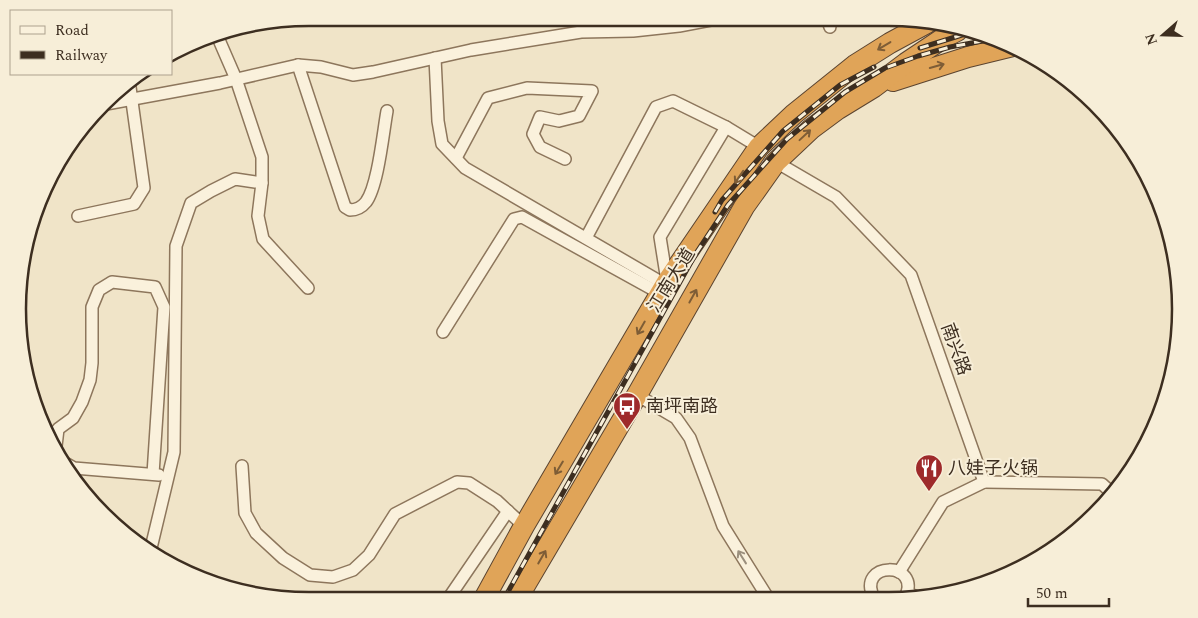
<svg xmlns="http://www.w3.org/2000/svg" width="1198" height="618" font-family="Spectral,'Noto Sans SC',serif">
  <rect width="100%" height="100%" fill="#f0e4c8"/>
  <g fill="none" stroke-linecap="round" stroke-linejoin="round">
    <g stroke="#8d765c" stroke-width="14">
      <g id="street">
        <polyline points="827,18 830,27"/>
        <polyline points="216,33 236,79 262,157 262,183 258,216 263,239 308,288"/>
        <polyline points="435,58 438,121 442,144 465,168 666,285"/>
        <path d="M298 65 345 207 350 210C356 210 362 207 366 202 378 186 383 133 387 111"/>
        <polyline points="106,104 220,83 298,65 321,67 353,75 373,72 471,50 581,32 633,31 679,26 721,18"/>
        <polyline points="456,158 488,98 527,88 592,91 579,116 559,121 540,117 533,134 540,147 565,159"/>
        <polyline points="776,162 836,197 911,275 984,482 943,502 899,572"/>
        <polyline points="78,216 134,204 144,188 129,80"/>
        <polyline points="586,238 656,107 673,101 726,127 759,147"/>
        <polyline points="667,281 660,237 726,127"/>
        <polyline points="443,332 514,219 522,217 661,294"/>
        <polyline points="637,395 676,418 690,438 723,526 768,598"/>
        <polyline points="56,446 58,429 73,418 82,402 90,380 92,363 92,307 99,290 112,282 155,287 164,307 153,474"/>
        <polyline points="67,464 74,468 159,475"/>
        <polyline points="242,466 245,513 256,533 283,558 310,575 333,577 353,570 369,555 395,514 457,482 469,483 497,501 524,526"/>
        <polyline points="984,482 1102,484 1113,494"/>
        <polyline points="151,548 174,452 176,246 191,203 211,191 235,179 262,183"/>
        <polyline points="907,593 920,598"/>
        <path d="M874 598C855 561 923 560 905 598"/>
        <polyline points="448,599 508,511"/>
      </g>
    </g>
    <g stroke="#5b4430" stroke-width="22">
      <g id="highway">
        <polyline points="893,81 968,57 1013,46"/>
        <polyline points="484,599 524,526 667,282 759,147 794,114 855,65 890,43 927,23"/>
        <polyline points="517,599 637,395 744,207 776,162 811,129 838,109 874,87 906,63 945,37 957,31"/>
      </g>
    </g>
    <use href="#street" stroke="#faf1dc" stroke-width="11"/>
    <use href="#highway" stroke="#e0a458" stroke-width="20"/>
    <g stroke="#3d2e20" stroke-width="5">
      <g id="rail">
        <polyline points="920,48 965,34"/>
        <polyline points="715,212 722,200 783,131 840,85 874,67"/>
        <polyline points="504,599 695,255 728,205 787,139 845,92 885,68 918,56 950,47 988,40"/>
      </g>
    </g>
    <use href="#rail" stroke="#f7eed8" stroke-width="3" stroke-dasharray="9" stroke-linecap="butt"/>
  </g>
  <defs><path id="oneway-shaft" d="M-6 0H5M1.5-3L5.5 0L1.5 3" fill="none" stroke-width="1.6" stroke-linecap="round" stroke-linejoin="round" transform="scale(1.25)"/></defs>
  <g stroke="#7e5d36">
    <use href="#oneway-shaft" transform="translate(884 46) rotate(149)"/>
    <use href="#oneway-shaft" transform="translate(937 66) rotate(-16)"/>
    <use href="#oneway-shaft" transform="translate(805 135) rotate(-43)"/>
    <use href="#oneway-shaft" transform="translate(739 177) rotate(124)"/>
    <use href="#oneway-shaft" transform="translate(693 296) rotate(-61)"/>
    <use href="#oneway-shaft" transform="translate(641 328) rotate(120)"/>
    <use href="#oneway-shaft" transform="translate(559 468) rotate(121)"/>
    <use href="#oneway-shaft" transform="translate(542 557) rotate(-60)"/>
  </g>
  <use stroke="#9c907e" href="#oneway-shaft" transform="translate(742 557) rotate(-122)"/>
  <defs>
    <g id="bus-pin" transform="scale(1.4375)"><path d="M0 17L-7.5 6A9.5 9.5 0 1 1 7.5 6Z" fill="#9e2a2b" stroke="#f7eed8"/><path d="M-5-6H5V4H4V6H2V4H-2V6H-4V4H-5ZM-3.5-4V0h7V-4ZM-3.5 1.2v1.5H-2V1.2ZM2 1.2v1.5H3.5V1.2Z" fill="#fff"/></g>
    <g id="restaurant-pin" transform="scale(1.4375)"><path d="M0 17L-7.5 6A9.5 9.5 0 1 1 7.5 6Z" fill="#9e2a2b" stroke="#f7eed8"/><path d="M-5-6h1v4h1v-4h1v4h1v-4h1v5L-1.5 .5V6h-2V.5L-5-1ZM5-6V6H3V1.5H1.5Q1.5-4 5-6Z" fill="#fff"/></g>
  </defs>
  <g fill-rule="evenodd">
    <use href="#bus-pin" x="627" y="406"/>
    <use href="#restaurant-pin" x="929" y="468"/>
  </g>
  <g text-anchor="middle" stroke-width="4" stroke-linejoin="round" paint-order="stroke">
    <g font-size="18" fill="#3d2e20" stroke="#f7eed8">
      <text transform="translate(671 280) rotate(-58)" y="6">江南大道</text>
      <text transform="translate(956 349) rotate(70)" y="6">南兴路</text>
    </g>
    <g font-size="18" fill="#3d2e20" stroke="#f7eed8" text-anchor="start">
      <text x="646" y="412">南坪南路</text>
      <text x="948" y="474">八娃子火锅</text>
    </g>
  </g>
  <path d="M0 0H1198V618H0ZM309 26H889A283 283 0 0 1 1172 309V309A283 283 0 0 1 889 592H309A283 283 0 0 1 26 309V309A283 283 0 0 1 309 26Z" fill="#f7eed8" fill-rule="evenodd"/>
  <path fill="none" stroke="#3d2e20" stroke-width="2.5" d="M309 26H889A283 283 0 0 1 1172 309V309A283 283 0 0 1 889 592H309A283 283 0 0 1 26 309V309A283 283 0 0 1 309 26Z"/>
  <rect x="10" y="10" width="162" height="65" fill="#f7eed8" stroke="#ada18e"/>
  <rect x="20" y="26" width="25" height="8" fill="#faf1dc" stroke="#ada18e"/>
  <text x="55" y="35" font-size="15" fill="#3d2e20">Road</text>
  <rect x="20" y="51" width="25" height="8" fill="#3d2e20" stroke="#ada18e"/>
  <text x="55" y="60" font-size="15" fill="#3d2e20">Railway</text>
  <g transform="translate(1163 35) rotate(250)" stroke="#f7eed8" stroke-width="4" paint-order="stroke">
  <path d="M0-4L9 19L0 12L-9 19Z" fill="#3d2e20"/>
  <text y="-8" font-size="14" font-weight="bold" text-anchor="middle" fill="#3d2e20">N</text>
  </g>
  <path d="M1028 598v8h81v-8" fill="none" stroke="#3d2e20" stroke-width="2.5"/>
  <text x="1036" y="598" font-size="15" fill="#3d2e20" stroke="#f7eed8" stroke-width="4" paint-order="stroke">50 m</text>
</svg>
